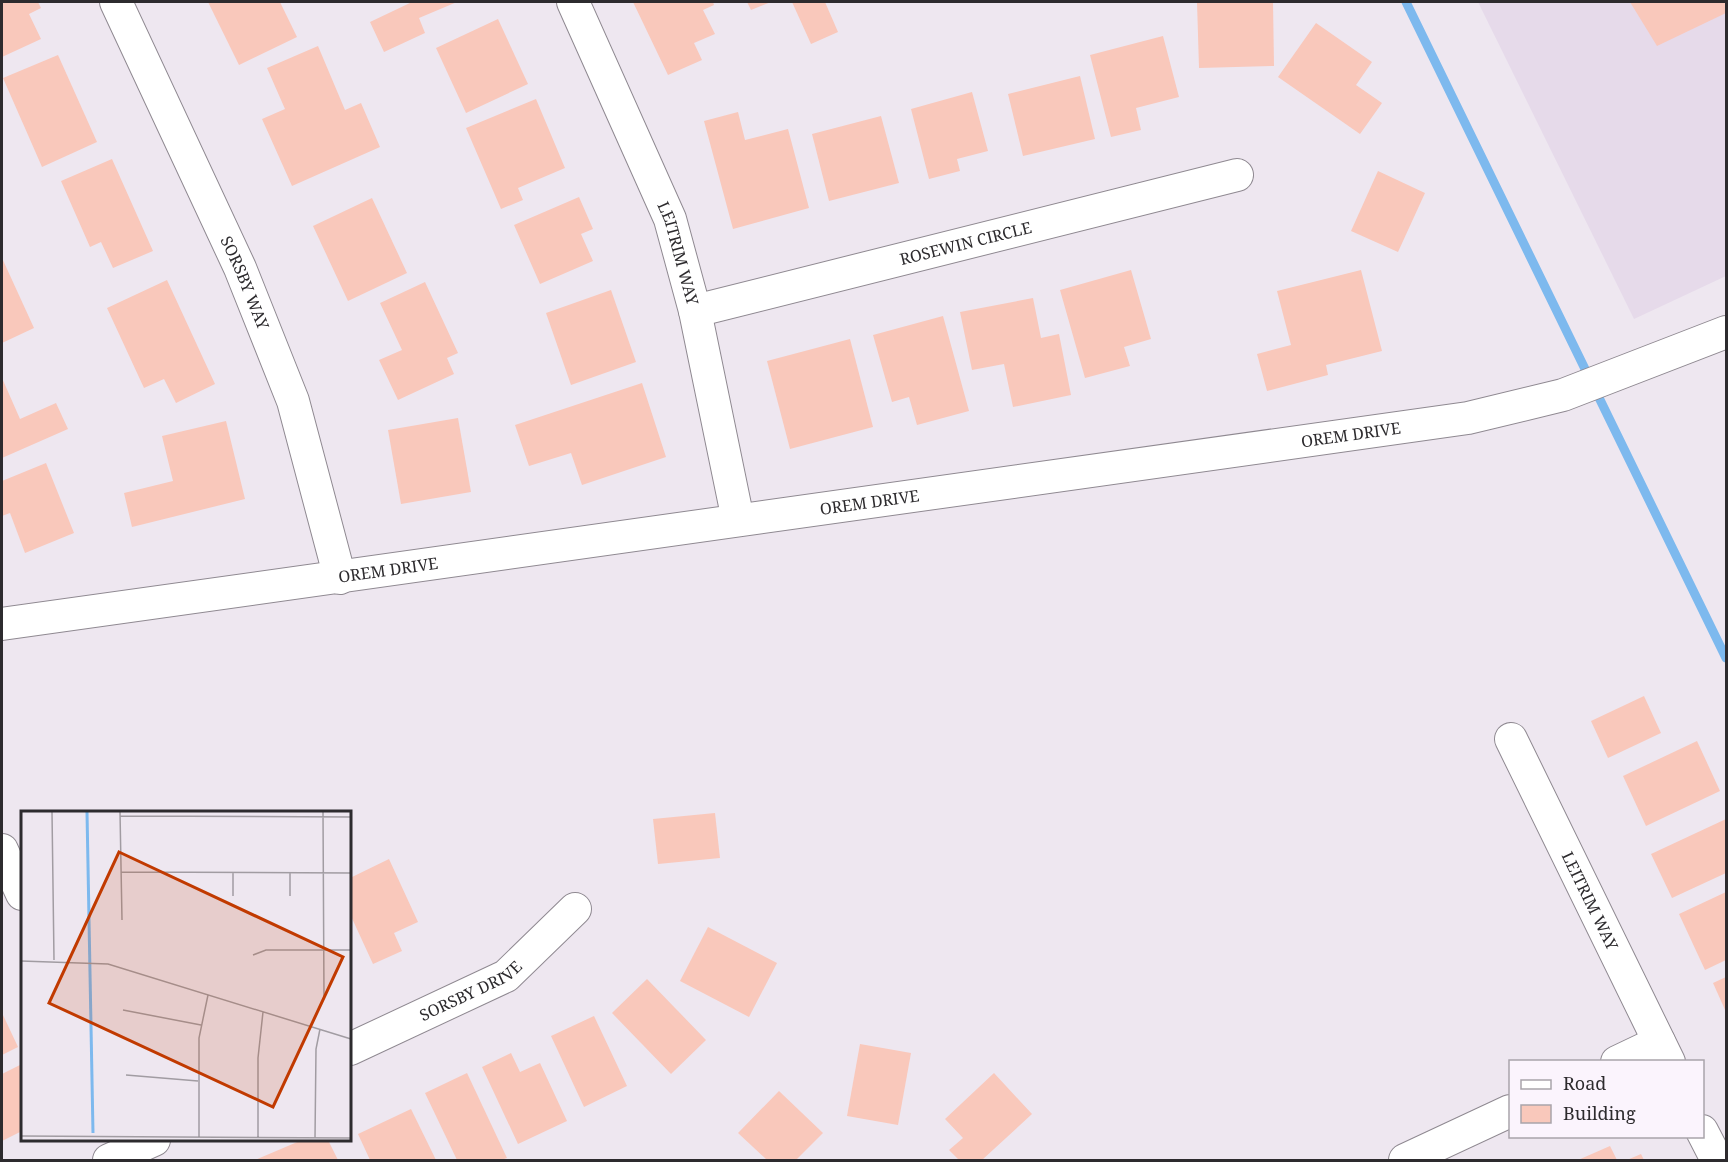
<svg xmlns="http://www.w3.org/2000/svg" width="1728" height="1162" font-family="'Noto Serif',serif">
  <rect width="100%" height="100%" fill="#eee7f0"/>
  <polygon fill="#e6daea" points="1478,2 1726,2 1726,276 1634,319"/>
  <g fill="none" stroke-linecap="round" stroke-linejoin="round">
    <polyline stroke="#7db9ee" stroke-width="9" points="1406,2 1726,658"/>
  </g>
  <g fill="#f9c8bb">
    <polygon points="2,2 38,2 41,8 29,14 41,39 2,57"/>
    <polygon points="208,2 280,2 297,37 239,65"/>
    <polygon points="412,2 457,2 419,18 425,33 384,52 370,22"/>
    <polygon points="633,2 713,2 714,5 703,10 715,34 694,43 702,60 668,75"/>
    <polygon points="747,2 771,2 751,10"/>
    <polygon points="792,2 825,2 838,32 811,44"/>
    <polygon points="1197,2 1273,2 1274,66 1199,68"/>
    <polygon points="1630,2 1726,2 1726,13 1657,46"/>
    <polygon points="498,19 528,84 466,113 436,48"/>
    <polygon points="1316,23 1372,62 1356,85 1382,103 1360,134 1278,77"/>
    <polygon points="1163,36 1179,97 1136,108 1141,130 1111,137 1090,55"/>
    <polygon points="318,46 345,110 361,103 380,147 292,186 262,119 285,109 267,68"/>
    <polygon points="58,55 97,142 42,167 3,78"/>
    <polygon points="1080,76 1095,139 1023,156 1008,94"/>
    <polygon points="972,92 988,151 957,159 960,171 929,179 911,109"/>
    <polygon points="536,99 565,168 518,188 523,200 501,209 466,128"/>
    <polygon points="738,112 745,140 788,129 809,208 733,229 704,121"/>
    <polygon points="881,116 899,183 829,201 812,134"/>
    <polygon points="112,159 153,251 113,268 101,242 90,247 61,181"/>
    <polygon points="1378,171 1425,193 1398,252 1351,231"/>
    <polygon points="579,197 593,229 581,234 593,261 540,284 514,225"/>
    <polygon points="372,198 407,273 348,301 313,226"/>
    <polygon points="2,258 34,328 2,343"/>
    <polygon points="1131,270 1151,339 1124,347 1130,366 1085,378 1060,290"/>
    <polygon points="1361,270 1382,351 1326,365 1328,375 1267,391 1257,354 1291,345 1277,291"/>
    <polygon points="167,280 215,384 176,403 164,379 144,388 107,308"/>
    <polygon points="425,282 458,353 447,358 454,374 398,400 379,360 402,350 380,303"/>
    <polygon points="611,290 636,362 571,385 546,313"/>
    <polygon points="1033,298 1041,338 1059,334 1071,395 1013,407 1004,364 972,370 960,312"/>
    <polygon points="943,316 969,411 917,425 909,397 892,402 873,335"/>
    <polygon points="850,339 873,427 790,449 767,361"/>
    <polygon points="2,378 20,419 56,403 68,429 2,458"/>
    <polygon points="642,383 666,457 582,485 571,453 529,466 515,425"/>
    <polygon points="458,418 471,492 401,504 388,430"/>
    <polygon points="226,421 245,499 132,527 124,493 173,481 162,436"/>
    <polygon points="46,463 74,533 25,553 10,513 2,516 2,481"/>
    <polygon points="1644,696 1661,733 1608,758 1591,721"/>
    <polygon points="1697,741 1720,791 1646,826 1623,776"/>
    <polygon points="715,813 720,858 658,864 653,819"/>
    <polygon points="1726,819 1726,873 1672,898 1651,854"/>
    <polygon points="389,859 418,922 394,933 402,951 373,964 350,914 350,878"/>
    <polygon points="1726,892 1726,960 1705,970 1679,914"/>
    <polygon points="708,927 777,963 749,1017 680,981"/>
    <polygon points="1726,977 1726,1012 1713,983"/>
    <polygon points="647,979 706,1040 671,1074 612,1013"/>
    <polygon points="3,1015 18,1047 2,1055 2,1016"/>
    <polygon points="594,1016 627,1086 584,1107 551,1036"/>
    <polygon points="860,1044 911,1053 898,1125 847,1116"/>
    <polygon points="511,1053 520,1072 540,1063 567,1121 518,1144 482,1067"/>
    <polygon points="22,1064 22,1131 2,1141 2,1074"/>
    <polygon points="467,1073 507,1158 501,1160 457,1160 425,1093"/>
    <polygon points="994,1073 1032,1114 982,1160 959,1160 949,1150 963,1138 945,1119"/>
    <polygon points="779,1091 823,1133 796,1160 767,1160 738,1133"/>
    <polygon points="411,1109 436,1160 370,1160 358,1134"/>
    <polygon points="302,1140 328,1140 338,1160 255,1160"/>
    <polygon points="1610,1146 1617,1160 1578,1160"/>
    <polygon points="1641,1154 1644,1160 1627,1160"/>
  </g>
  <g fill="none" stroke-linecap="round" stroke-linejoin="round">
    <g stroke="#8f8991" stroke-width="34">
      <g id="street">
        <path id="s1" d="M116 2 240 268 293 401 340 578"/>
        <path id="s2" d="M573 2 670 219 695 311 738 520"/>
        <path id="s3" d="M695 311 1237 175"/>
        <path id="s4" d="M2 624 1468 418 1563 395 1726 332"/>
        <path id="s5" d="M1511 739 1669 1062"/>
        <polyline points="2,850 22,894"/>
        <path id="s6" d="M350 1049 506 976 575 909"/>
        <polyline points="1617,1062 1659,1042"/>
        <polyline points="1702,1131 1717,1160"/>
        <polyline points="109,1160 154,1140"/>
        <polyline points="1405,1160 1510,1111"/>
      </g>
    </g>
    <use href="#street" stroke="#fff" stroke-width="32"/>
  </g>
  <g text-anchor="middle" stroke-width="5" stroke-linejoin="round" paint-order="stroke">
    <g font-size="16" fill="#2d2b2e" stroke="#fbf4fd">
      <text dy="6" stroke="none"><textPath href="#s3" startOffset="279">ROSEWIN CIRCLE</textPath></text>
      <text dy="6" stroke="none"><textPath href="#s2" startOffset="273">LEITRIM WAY</textPath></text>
      <text dy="6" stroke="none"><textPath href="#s1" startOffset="309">SORSBY WAY</textPath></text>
      <text dy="6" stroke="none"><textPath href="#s4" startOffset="1362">OREM DRIVE</textPath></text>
      <text dy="6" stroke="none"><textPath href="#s4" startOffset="876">OREM DRIVE</textPath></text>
      <text dy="6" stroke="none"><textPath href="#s4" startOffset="390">OREM DRIVE</textPath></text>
      <text dy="6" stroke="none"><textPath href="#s5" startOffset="180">LEITRIM WAY</textPath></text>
      <text dy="6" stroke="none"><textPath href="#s6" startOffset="134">SORSBY DRIVE</textPath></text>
    </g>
  </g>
  <g transform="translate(21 811)">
    <rect width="330" height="330" fill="#eee7f0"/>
    <path fill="none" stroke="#7db9ee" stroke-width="3" d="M66 1 72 322"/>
    <path fill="none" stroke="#a19ca2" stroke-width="1.5" d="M31 1 33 149M99 1 101 109M302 1 303 188M99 5 330 6M100 61 330 62M212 61V85M269 61V85M232 144 245 139H330M0 150 87 153 330 228M102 199 180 214M105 264 177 270M0 325 330 327M178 327V227L187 184M237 327V247L242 201M294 327 295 238 299 218"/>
    <path fill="#c13a00" fill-opacity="0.15" stroke="#c13a00" stroke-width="3" d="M98 41 322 146 252 296 28 192Z"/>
    <rect width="330" height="330" fill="none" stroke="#2d2b2e" stroke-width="3"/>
  </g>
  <rect width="1728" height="1162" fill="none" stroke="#2d2b2e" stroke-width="6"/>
  <rect x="1509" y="1060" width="195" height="78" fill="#fbf4fd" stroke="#a9a4aa" stroke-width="1.5"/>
  <rect x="1521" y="1080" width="30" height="9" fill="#ffffff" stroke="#a9a4aa" stroke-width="1.5"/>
  <text x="1563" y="1090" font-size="18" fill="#2d2b2e">Road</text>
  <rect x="1521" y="1105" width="30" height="18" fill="#f9c8bb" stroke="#a9a4aa" stroke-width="1.5"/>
  <text x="1563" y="1120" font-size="18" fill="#2d2b2e">Building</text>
</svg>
